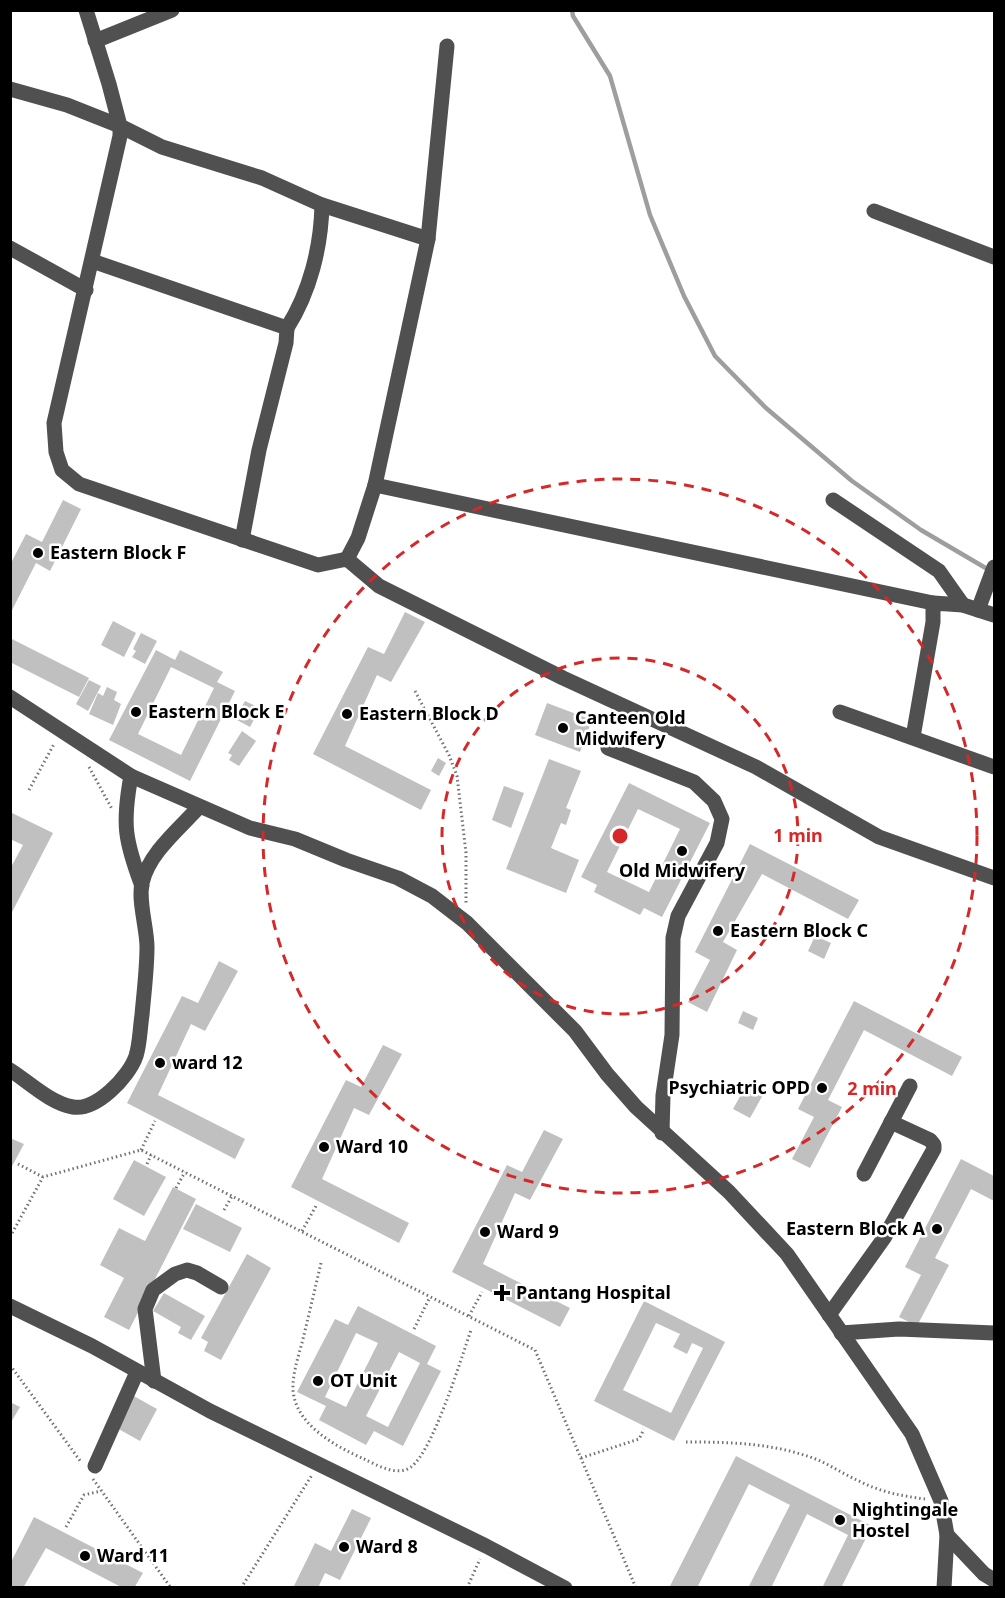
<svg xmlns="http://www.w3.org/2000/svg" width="1005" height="1598" font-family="'Noto Sans',sans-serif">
  <rect width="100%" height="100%" fill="#fff"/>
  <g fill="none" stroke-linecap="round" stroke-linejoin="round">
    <polyline stroke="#9e9e9e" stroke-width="4.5" points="572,10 573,16 610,76 650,215 684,296 715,356 766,408 852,481 921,530 989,570"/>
  </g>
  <g fill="#c0c0c0" fill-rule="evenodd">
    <polygon points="63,500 81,509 50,571 36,563 10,614 10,565 26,534 42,542"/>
    <polygon points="405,612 425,622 391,682 377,675 345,746 431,790 421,810 313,754 368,647 384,654"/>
    <polygon points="113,621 136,633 124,657 101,645"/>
    <polygon points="141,633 157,641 145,664 132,657 136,651 133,649"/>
    <polygon points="10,638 89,678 79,697 10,662"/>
    <path d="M156 650 175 660 180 650 223 672 217 682 235 691 190 781 109 740ZM171 667 214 688 181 755 138 734Z"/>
    <polygon points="89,680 101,686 88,711 76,704"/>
    <polygon points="107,687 117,692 114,700 121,704 113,725 89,714 98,693 103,696"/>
    <polygon points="245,701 260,708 250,727 235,719"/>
    <polygon points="547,703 592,720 580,752 535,735"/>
    <polygon points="242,731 256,741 239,766 229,760 232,755 228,753"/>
    <polygon points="438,758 446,763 439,776 431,771"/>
    <polygon points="549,759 581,771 566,808 571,810 566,825 561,823 551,848 579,860 566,893 506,869"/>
    <path d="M629 783 710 823 662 917 644 908 640 915 594 892 597 885 581 877ZM638 809 680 829 649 892 607 872Z"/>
    <polygon points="504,786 524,793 511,828 492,820"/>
    <polygon points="10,812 53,833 10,916 10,869 23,845 10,839"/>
    <polygon points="750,844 859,900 848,919 762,874 723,942 737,950 707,1012 688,1002 710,960 695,952"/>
    <polygon points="815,936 831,943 824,959 808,951"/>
    <polygon points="219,961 238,971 205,1031 191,1024 158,1095 245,1139 235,1159 127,1103 182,996 198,1003"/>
    <polygon points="854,1001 962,1057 952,1076 864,1030 828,1100 842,1107 810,1168 792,1159 814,1117 798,1109"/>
    <polygon points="743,1011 758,1018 753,1030 738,1023"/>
    <polygon points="383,1045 402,1054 369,1115 354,1108 322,1179 409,1223 399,1243 291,1187 346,1080 361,1087"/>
    <polygon points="747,1084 764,1093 750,1118 733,1109"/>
    <polygon points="544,1130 563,1139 530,1200 515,1193 483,1264 570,1308 560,1327 452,1272 507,1165 522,1172"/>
    <polygon points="10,1138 24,1144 10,1170"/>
    <polygon points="961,1159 994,1176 994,1201 971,1189 935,1258 949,1265 917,1326 899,1317 921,1275 905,1267"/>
    <polygon points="134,1160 166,1177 144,1216 113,1199"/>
    <polygon points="173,1187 196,1199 129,1330 104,1317 124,1278 100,1265 119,1228 145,1241"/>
    <polygon points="196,1204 242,1228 230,1252 183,1229"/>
    <polygon points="247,1254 271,1268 221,1360 204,1351 208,1342 201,1338"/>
    <polygon points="164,1293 205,1316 191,1340 178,1333 181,1327 153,1311"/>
    <path d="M644 1301 725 1342 674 1441 594 1401ZM656 1323 680 1334 673 1347 687 1354 692 1343 703 1348 671 1413 623 1390Z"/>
    <path d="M358 1306 436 1346 427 1364 441 1371 403 1446 374 1431 366 1445 319 1420 326 1406 297 1392 335 1319 348 1325ZM356 1333 378 1343 346 1407 325 1397ZM399 1352 420 1363 388 1427 366 1416Z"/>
    <polygon points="132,1395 157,1409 140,1441 115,1427"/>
    <polygon points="10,1402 20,1407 10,1424"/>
    <polygon points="736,1456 872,1526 841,1588 822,1588 848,1535 807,1514 771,1588 748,1588 790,1505 749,1484 697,1588 669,1588"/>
    <polygon points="352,1509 371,1518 340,1580 325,1573 318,1588 293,1588 315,1543 331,1551"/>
    <polygon points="34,1517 143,1573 134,1588 123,1588 46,1548 23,1588 10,1588 10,1564"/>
  </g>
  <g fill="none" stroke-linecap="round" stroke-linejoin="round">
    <g stroke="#727272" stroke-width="3" stroke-dasharray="1.5 3" stroke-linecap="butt">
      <polyline points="415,691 449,755 457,776 466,853 466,903"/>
      <polyline points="89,767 112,809"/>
      <polyline points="29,790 54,744"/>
      <polyline points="141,1150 155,1121"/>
      <polyline points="18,1164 43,1177"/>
      <polyline points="147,1164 151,1155"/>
      <polyline points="176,1188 185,1172"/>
      <polyline points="224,1210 232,1196"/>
      <polyline points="302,1231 316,1206"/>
      <polyline points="10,1237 43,1177 141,1150 535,1350 636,1588"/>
      <path d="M321 1263C315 1289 309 1314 303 1339 299 1354 294 1369 293 1384 291 1423 335 1446 364 1459 377 1465 397 1477 411 1467 433 1451 461 1359 471 1330"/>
      <polyline points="469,1316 482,1292"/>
      <polyline points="414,1329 430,1297"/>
      <polyline points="10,1365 81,1462"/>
      <path d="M686 1442C731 1442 775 1443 818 1460 832 1466 845 1475 859 1481 880 1492 902 1496 925 1499"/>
      <polyline points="581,1458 639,1439 644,1429"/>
      <polyline points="93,1479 171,1588"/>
      <polyline points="66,1527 84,1495 101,1491"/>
      <polyline points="241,1588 312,1475"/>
      <polyline points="467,1588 480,1559"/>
    </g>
    <g stroke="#505050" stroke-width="15">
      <path d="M86 10 109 84 120 126 162 147 262 178 322 205C321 247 310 292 287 328"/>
      <polyline points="95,41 172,10"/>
      <polyline points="10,89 67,105 120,126 120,136 54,423 56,452 62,470 79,484 318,565 347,559 379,586 563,678 756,767 879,837 994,878"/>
      <polyline points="322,205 428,239 375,485"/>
      <polyline points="874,211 994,257"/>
      <polyline points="428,239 447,46"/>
      <polyline points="10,248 86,290"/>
      <polyline points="92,261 287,328 286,343 259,450 242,540"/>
      <polyline points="833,500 939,571 963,605"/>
      <polyline points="347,559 358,538 375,485 933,603"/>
      <polyline points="978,610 994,567"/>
      <polyline points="10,697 131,776 250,828 295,839 346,860 398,878 432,896 467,923 575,1031 607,1074 636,1107 729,1192 787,1254 912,1434 941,1501 947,1535 944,1588"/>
      <polyline points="840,712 994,767"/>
      <polyline points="913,737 933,622 933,603 963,605 994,615"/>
      <polyline points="608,748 694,782 714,801 722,819 717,843 678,916 673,938 672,1035 663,1095 662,1133"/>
      <path d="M131 776C122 824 125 841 142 886"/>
      <path d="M10 1070C29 1082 50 1103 73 1107 96 1111 129 1077 136 1056 140 1043 140 1028 142 1015 144 992 147 969 147 947 147 928 138 901 142 883 149 853 179 829 199 807"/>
      <polyline points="864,1174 910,1086"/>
      <polyline points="10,1306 92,1346 210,1411 486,1546 565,1588"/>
      <polyline points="829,1315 884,1238 934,1149 934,1145 930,1140 891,1122"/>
      <polyline points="841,1333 899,1329 994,1333"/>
      <polyline points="154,1381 145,1309 153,1290 175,1274 187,1270 197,1273 221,1287"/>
      <polyline points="95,1466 137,1372"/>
      <polyline points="947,1535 984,1574 994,1580"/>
    </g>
  </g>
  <g fill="none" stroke="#d62828" stroke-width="3" stroke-dasharray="10 8">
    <circle cx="620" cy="836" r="178"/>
    <circle cx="620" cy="836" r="357"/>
  </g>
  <g fill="#000" stroke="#fff" stroke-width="2">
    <circle cx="38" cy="553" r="6"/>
    <circle cx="136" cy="712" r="6"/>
    <circle cx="347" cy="714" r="6"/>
    <circle cx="563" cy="728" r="6"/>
    <circle cx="682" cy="851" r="6"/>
    <circle cx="718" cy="931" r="6"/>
    <circle cx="160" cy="1063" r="6"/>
    <circle cx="822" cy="1088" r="6"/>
    <circle cx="324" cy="1147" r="6"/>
    <circle cx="937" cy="1229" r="6"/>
    <circle cx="485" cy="1232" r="6"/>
    <path d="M499 1284h6v6h6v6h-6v6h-6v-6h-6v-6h6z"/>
    <circle cx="318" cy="1381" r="6"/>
    <circle cx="840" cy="1520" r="6"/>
    <circle cx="344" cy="1547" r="6"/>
    <circle cx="85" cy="1556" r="6"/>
  </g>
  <g text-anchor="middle" stroke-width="5" stroke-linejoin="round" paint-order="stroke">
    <g font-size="18" font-weight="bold" fill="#000" stroke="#fff" text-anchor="start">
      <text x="50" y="559">Eastern Block F</text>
      <text x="148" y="718">Eastern Block E</text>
      <text x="359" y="720">Eastern Block D</text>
      <text x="575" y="724">Canteen Old<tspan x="575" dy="21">Midwifery</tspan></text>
      <text x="682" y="877" text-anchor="middle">Old Midwifery</text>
      <text x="730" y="937">Eastern Block C</text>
      <text x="172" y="1069">ward 12</text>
      <text x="810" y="1094" text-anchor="end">Psychiatric OPD</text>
      <text x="336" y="1153">Ward 10</text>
      <text x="925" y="1235" text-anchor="end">Eastern Block A</text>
      <text x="497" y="1238">Ward 9</text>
      <text x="516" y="1299">Pantang Hospital</text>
      <text x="330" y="1387">OT Unit</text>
      <text x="852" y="1516">Nightingale<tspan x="852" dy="21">Hostel</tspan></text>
      <text x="356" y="1553">Ward 8</text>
      <text x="97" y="1562">Ward 11</text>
    </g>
  </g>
  <circle cx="620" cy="836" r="9" fill="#d62828" stroke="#fff" stroke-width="3"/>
  <g font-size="18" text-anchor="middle" font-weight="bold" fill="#d62828" stroke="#fff" stroke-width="5" stroke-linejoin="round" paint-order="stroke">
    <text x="798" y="842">1 min</text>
    <text x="872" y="1095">2 min</text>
  </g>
  <rect width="1005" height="1598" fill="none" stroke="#000000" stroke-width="24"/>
</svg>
